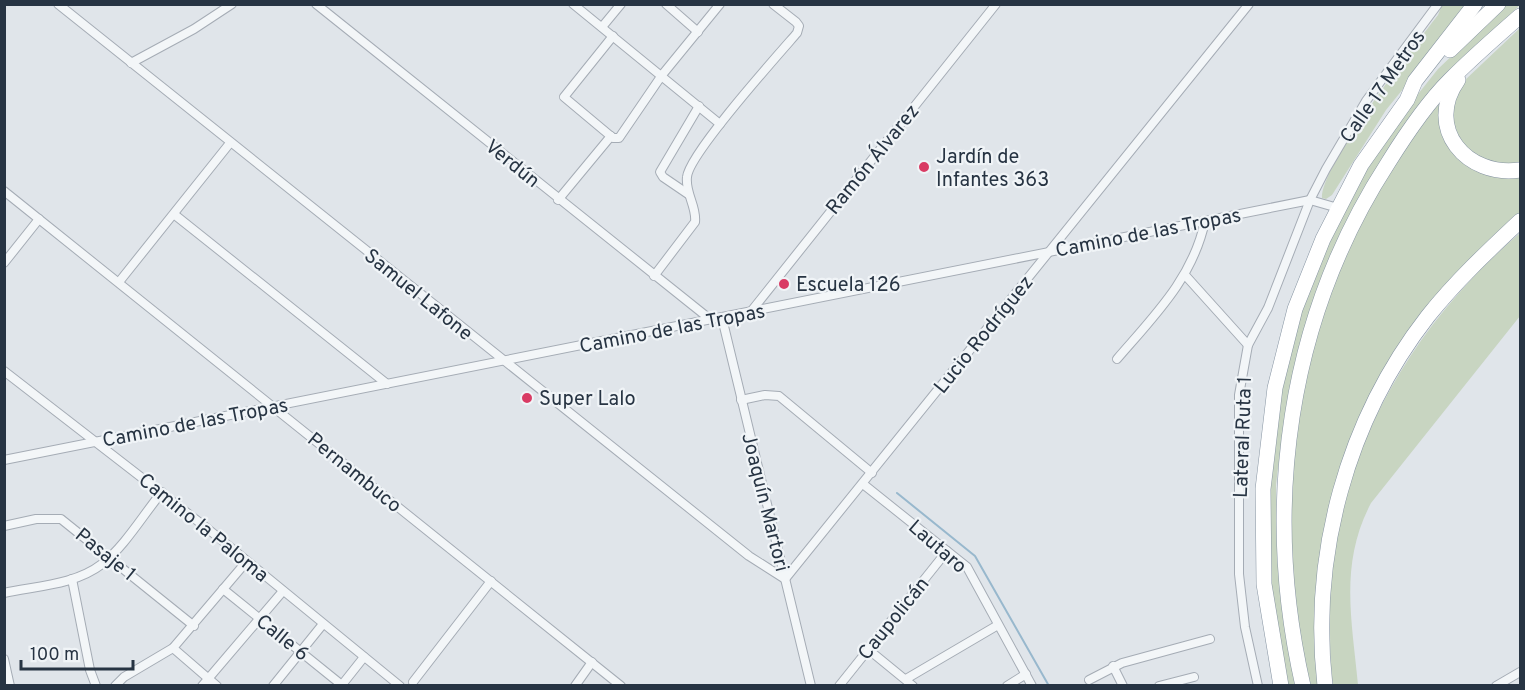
<svg xmlns="http://www.w3.org/2000/svg" width="1525" height="690" font-family="Overpass,sans-serif">
  <rect width="100%" height="100%" fill="#e0e5ea"/>
  <g fill="#c8d5c1">
    <path d="M1442 5H1471L1386 110 1332 195 1326 199 1322 198C1321 165 1414 46 1438 15Z"/>
    <polygon points="1505,5 1520,5 1462,60 1362,195 1285,415 1276,484 1277,557 1285,629 1297,685 1287,685 1276,633 1266,536 1279,389 1302,304 1344,208 1391,128 1438,69"/>
    <polygon points="1520,28 1520,166 1477,160 1454,134 1452,105 1464,81"/>
    <path d="M1442 101 1448 142 1520 175V212L1438 295 1339 477 1319 685 1311 686C1262 510 1298 310 1399 159 1412 139 1425 119 1442 101Z"/>
    <path d="M1520 233V316L1371 503C1339 564 1352 620 1358 685L1333 686C1330 664 1330 643 1330 622 1327 469 1406 330 1520 233Z"/>
  </g>
  <g fill="none" stroke-linecap="round" stroke-linejoin="round">
    <polyline stroke="#98b8cd" stroke-width="2" points="897,493 975,556 1049,686"/>
    <g stroke="#a5acb5" stroke-width="10">
      <g id="street">
        <polyline points="58,4 749,556 785,579 1249,4"/>
        <polyline points="316,4 711,320"/>
        <polyline points="573,4 720,124"/>
        <polyline points="666,4 698,32"/>
        <polyline points="602,27 621,4"/>
        <polyline points="613,36 564,97 613,138 619,138 662,75 720,4"/>
        <polyline points="131,63 194,29 232,4"/>
        <polyline points="4,191 621,686"/>
        <polyline points="688,194 663,177 660,172 699,106"/>
        <polyline points="558,200 611,136"/>
        <polyline points="175,215 387,384"/>
        <polyline points="4,263 39,219"/>
        <polyline points="1185,275 1248,345"/>
        <path d="M654 276 695 222C697 207 685 193 687 177 689 154 777 56 797 33L799 26 796 22 773 4"/>
        <polyline points="119,282 230,143"/>
        <polyline points="749,314 996,4"/>
        <polyline points="722,318 811,686"/>
        <path d="M1117 359C1154 316 1193 278 1205 221"/>
        <polyline points="4,371 208,529 400,686"/>
        <polyline points="741,400 765,395 779,396 872,473"/>
        <polyline points="4,460 1310,200 1338,208"/>
        <polyline points="863,484 967,567 1032,686"/>
        <polyline points="4,526 36,519 61,519 194,626"/>
        <polyline points="72,579 90,670 96,686"/>
        <polyline points="223,589 343,686"/>
        <path d="M4 593C36 586 75 585 102 564 125 546 143 515 162 492"/>
        <polyline points="173,648 217,686"/>
        <polyline points="869,650 913,686"/>
        <polyline points="4,659 10,686"/>
        <polyline points="1113,666 1123,686"/>
        <polyline points="906,679 998,625"/>
        <polyline points="1089,680 1122,663 1210,639"/>
        <polyline points="413,682 491,581"/>
        <polyline points="115,686 124,677 173,648 247,561"/>
        <polyline points="202,686 283,591"/>
        <polyline points="273,686 323,624"/>
        <polyline points="341,686 364,657"/>
        <polyline points="575,686 592,662"/>
        <polyline points="839,686 947,551"/>
        <polyline points="1007,686 1026,674"/>
        <polyline points="1159,686 1194,677"/>
        <polyline points="1258,686 1245,627 1239,574 1239,395 1248,345 1268,308 1310,200 1326,169 1366,101 1438,4"/>
        <polyline points="1496,686 1520,672"/>
      </g>
    </g>
    <g stroke="#8694a2" stroke-width="16">
      <g id="highway">
        <polyline points="1450,50 1498,4"/>
        <path d="M1458 80C1424 128 1467 178 1520 170"/>
        <polyline points="1281,686 1264,584 1263,489 1275,388 1295,309 1323,239 1361,165 1407,100 1415,81 1475,4"/>
        <path d="M1303 686C1262 507 1287 319 1388 163 1406 134 1426 104 1450 80 1472 58 1497 36 1520 16"/>
        <path d="M1325 686C1310 555 1347 420 1428 316 1456 281 1488 251 1520 221"/>
      </g>
    </g>
    <use href="#street" stroke="#f3f6f8" stroke-width="8"/>
    <use href="#highway" stroke="#fff" stroke-width="15"/>
  </g>
  <g fill="#d93b64" stroke="#f0f4f7" stroke-width="2">
    <circle cx="924" cy="167" r="6"/>
    <circle cx="784" cy="284" r="6"/>
    <circle cx="527" cy="398" r="6"/>
  </g>
  <g text-anchor="middle" stroke-width="4.5" stroke-linejoin="round" paint-order="stroke">
    <g font-size="20" fill="#273443" stroke="#f0f4f7">
      <text transform="translate(1382 86) rotate(-55)" y="7">Calle 17 Metros</text>
      <text transform="translate(872 159) rotate(-51)" y="7">Ramón Álvarez</text>
      <text transform="translate(513 163) rotate(39)" y="7">Verdún</text>
      <text transform="translate(1148 232) rotate(-11)" y="7">Camino de las Tropas</text>
      <text transform="translate(419 294) rotate(39)" y="7">Samuel Lafone</text>
      <text transform="translate(672 328) rotate(-11)" y="7">Camino de las Tropas</text>
      <text transform="translate(983 334) rotate(-51)" y="7">Lucio Rodríguez</text>
      <text transform="translate(195 422) rotate(-11)" y="7">Camino de las Tropas</text>
      <text transform="translate(1242 437) rotate(-88)" y="7">Lateral Ruta 1</text>
      <text transform="translate(355 472) rotate(39)" y="7">Pernambuco</text>
      <text transform="translate(766 502) rotate(76)" y="7">Joaquín Martori</text>
      <text transform="translate(204 527) rotate(39)" y="7">Camino la Paloma</text>
      <text transform="translate(938 546) rotate(41)" y="7">Lautaro</text>
      <text transform="translate(106 554) rotate(39)" y="7">Pasaje 1</text>
      <text transform="translate(893 618) rotate(-51)" y="7">Caupolicán</text>
      <text transform="translate(283 637) rotate(39)" y="7">Calle 6</text>
    </g>
    <g font-size="20" fill="#273443" stroke="#f0f4f7" text-anchor="start">
      <text x="936" y="163">Jardín de<tspan x="936" dy="23">Infantes 363</tspan></text>
      <text x="796" y="291">Escuela 126</text>
      <text x="539" y="405">Super Lalo</text>
    </g>
  </g>
  <rect width="1525" height="690" fill="none" stroke="#273443" stroke-width="12"/>
  <path d="M21 660v9h112v-9" fill="none" stroke="#273443" stroke-width="3"/>
  <text x="30" y="660" font-size="18" fill="#273443" stroke="#f0f4f7" stroke-width="4.5" paint-order="stroke">100 m</text>
</svg>
